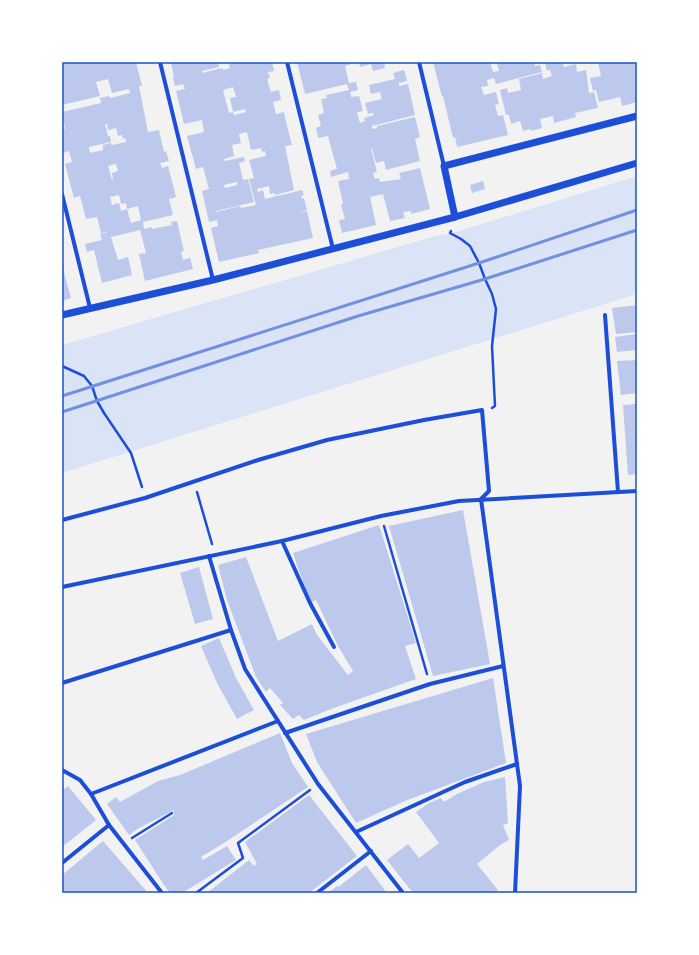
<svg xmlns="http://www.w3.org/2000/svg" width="699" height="955" font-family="Mulish,sans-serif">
  <rect width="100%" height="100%" fill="#f2f2f2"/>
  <polygon fill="#dbe4f7" points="637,176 637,294 62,473 62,345 432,237 456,232"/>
  <g fill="#bdc9ec" fill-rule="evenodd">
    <path d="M68 62H136L142 86H139L148 132 159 130 164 152 166 151 169 161 160 163 162 168 168 166 176 197 169 199 173 215 143 222 144 229 152 227V229L172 225 171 222 177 221 184 251 181 252 183 260 190 258 193 269 145 281 139 254 146 253 140 230 111 237 118 260 128 257 132 275 102 283 94 250 87 252 85 244 102 240 100 234 108 232 101 233 97 217 86 219 80 196 74 198 65 164 72 162 69 151 63 153 62 151V129H65L62 112 101 103 100 98 109 96 110 98 130 93 129 89 112 93 108 79 96 82 100 96 62 105V64ZM105 124H107L108 130 116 128 118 136 122 135 123 139 126 138V142L112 145 111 143 103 145V150L90 153 89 147 111 142 110 136H108ZM116 164 118 171 112 173 113 180H112L108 166ZM119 195 121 204 126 203 127 209 138 206 141 220 131 223 127 209 121 211 119 203 112 205 110 197Z"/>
    <path d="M171 62H218L219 67 202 71V73L222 68 223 70 230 68 229 64 237 62H272L274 71 268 72 270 78 267 79 271 92 279 90 281 100 273 102 276 114 284 112 286 122 292 145 285 146 294 190 275 195V193L270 194 269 186 257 189 258 192 263 190 265 199 302 190 304 195 301 196 302 199 304 198 307 210 298 212 307 211 313 238 258 250 259 253 219 262 211 228 218 226 217 220 209 222 202 191 209 189 203 167 196 169 187 136 204 132 202 120 184 124 176 91 185 89 183 84 175 86 173 78 174 77ZM233 87 236 97 230 98 233 112 245 109 246 112 234 115 233 112 229 113 223 90ZM247 132 251 150 261 148 262 152 265 151 266 156 249 160 254 178 249 179 256 205 241 208 240 206 216 212V211L254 202 248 179 243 180 239 163 245 161 244 157 225 161 224 159 234 156 232 145 241 143 239 134ZM237 182V185L225 188 224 185Z"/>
    <polygon points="297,62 351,62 351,64 345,66 349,83 356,82 358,90 350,92 351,97 359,96 363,111 357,112 360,123 365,121 364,118 374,115 373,113 368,114 365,103 382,99 380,92 371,94 369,85 395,79 393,73 404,70 407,81 399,83 399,86 408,84 415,115 372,126 372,129 377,128 377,126 415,117 420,137 415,139 420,161 386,170 384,161 376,163 372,149 371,149 377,172 373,173 375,179 379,178 380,182 401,179 399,173 420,168 430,209 411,214 411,211 403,212 405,218 390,221 383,194 370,197 376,225 342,233 339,220 345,219 341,205 343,204 338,181 349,179 348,172 331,177 330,171 337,169 328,136 318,138 316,128 321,126 318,115 324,113 321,99 327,98 326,95 349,90 347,84 305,94"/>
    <polygon points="359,62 384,62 385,68 373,71 371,64 360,67"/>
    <polygon points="433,62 490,62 493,72 499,71 497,64 499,64 498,62 534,62 535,66 540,65 542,72 496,84 494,78 487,80 488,86 481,87 484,95 496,92 499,104 495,105 498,116 503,115 508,135 457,147 455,137 453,138 443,96 442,97"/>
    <polygon points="545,62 562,62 564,67 576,64 577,72 586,70 589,93 594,92 598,108 575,113 576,117 554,123 553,116 540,119 542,128 531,131 531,129 523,131 520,121 511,124 509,115 506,115 500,90 507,88 508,93 521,90 519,79 542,73 543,79 552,76 550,70 547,71"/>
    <polygon points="598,62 637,62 637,102 622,106 620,97 599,102 596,90 593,91 590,78 601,76"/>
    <polygon points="483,181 485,189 472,193 470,185"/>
    <polygon points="62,265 71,298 62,301"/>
    <polygon points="637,305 637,332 616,334 612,308"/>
    <polygon points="637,334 637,350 617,352 615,337"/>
    <polygon points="637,360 637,393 621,395 617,361"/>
    <polygon points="637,404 637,474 628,475 623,405"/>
    <polygon points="463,510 490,664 433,676 389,526"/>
    <polygon points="379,525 416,643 405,646 416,679 331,709 304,720 299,715 293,719 280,705 283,703 270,688 266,692 256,677 227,600 218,565 246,557 278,641 312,624 317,635 348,675 353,671 338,646 316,600 310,603 293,553"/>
    <polygon points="199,567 213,619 195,624 180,573"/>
    <polygon points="219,638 236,678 254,710 237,719 218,685 201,646"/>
    <polygon points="493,678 506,763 405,801 356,823 317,762 306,734"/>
    <polygon points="280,733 292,763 308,787 224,843 201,857 203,860 227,846 236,860 182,893 170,893 164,885 135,840 174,815 174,810 139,828 129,835 107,804 116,797 120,802 158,781 180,775"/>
    <polygon points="505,777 508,823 503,825 509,840 500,845 477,864 498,890 494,893 413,893 387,860 408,844 419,858 439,843 416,812 429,803 441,798 444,802 457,794 484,782"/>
    <polygon points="68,786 96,820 62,847 62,791"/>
    <polygon points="309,795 357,856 309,893 207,893 249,860 254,866 257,864 245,842"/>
    <polygon points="103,841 129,871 148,893 62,893 62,875"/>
    <polygon points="366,865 387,893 328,893 337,886 338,887 341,885"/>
  </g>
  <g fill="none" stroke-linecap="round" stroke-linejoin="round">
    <g stroke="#1d4ed8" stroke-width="2.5">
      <polyline points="451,231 450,233 461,239 470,246 479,263 485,279 492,294 496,309 492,346 495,406 492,408"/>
      <polyline points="62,366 84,376 92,386 97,401 104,413 131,453 142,487"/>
      <polyline points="197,492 212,544"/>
      <polyline points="384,526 427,674"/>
      <polyline points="132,838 172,813"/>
      <polyline points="196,893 243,858 238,843 310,790"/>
    </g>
    <g stroke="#1d4ed8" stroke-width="4">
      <polyline points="160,62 213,280"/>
      <polyline points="287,62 333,249"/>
      <polyline points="419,62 444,166"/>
      <polyline points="62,194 90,308"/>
      <polyline points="605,315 618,492"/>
      <polyline points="62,520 145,498 258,460 327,440 424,420 482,410 489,491 481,499 520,786 515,893"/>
      <polyline points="282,541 310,603 334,647"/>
      <polyline points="209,556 231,630 245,669 318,784 403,893"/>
      <polyline points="62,587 282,541 381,516 459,501 637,491"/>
      <polyline points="62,683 231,630"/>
      <polyline points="285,733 430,684 503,666"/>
      <polyline points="62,770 80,780 91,794 278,721"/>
      <polyline points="91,794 109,825 162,893"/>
      <polyline points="356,832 465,782 517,764"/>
      <polyline points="62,863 109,825"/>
      <polyline points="317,893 371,851"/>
    </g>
    <g stroke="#1d4ed8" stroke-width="7">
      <polyline points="455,217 444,166 637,116"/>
      <polyline points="62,315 213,280 455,217 637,163"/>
    </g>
    <g stroke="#7290e2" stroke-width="3">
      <polyline points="62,396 479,263 637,210"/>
      <polyline points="62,412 358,316 485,279 637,230"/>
    </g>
  </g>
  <rect width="699" height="955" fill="none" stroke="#ffffff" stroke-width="126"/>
  <rect x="63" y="63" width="573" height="829" fill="none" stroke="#1d4ed8" stroke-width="1.5"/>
</svg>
